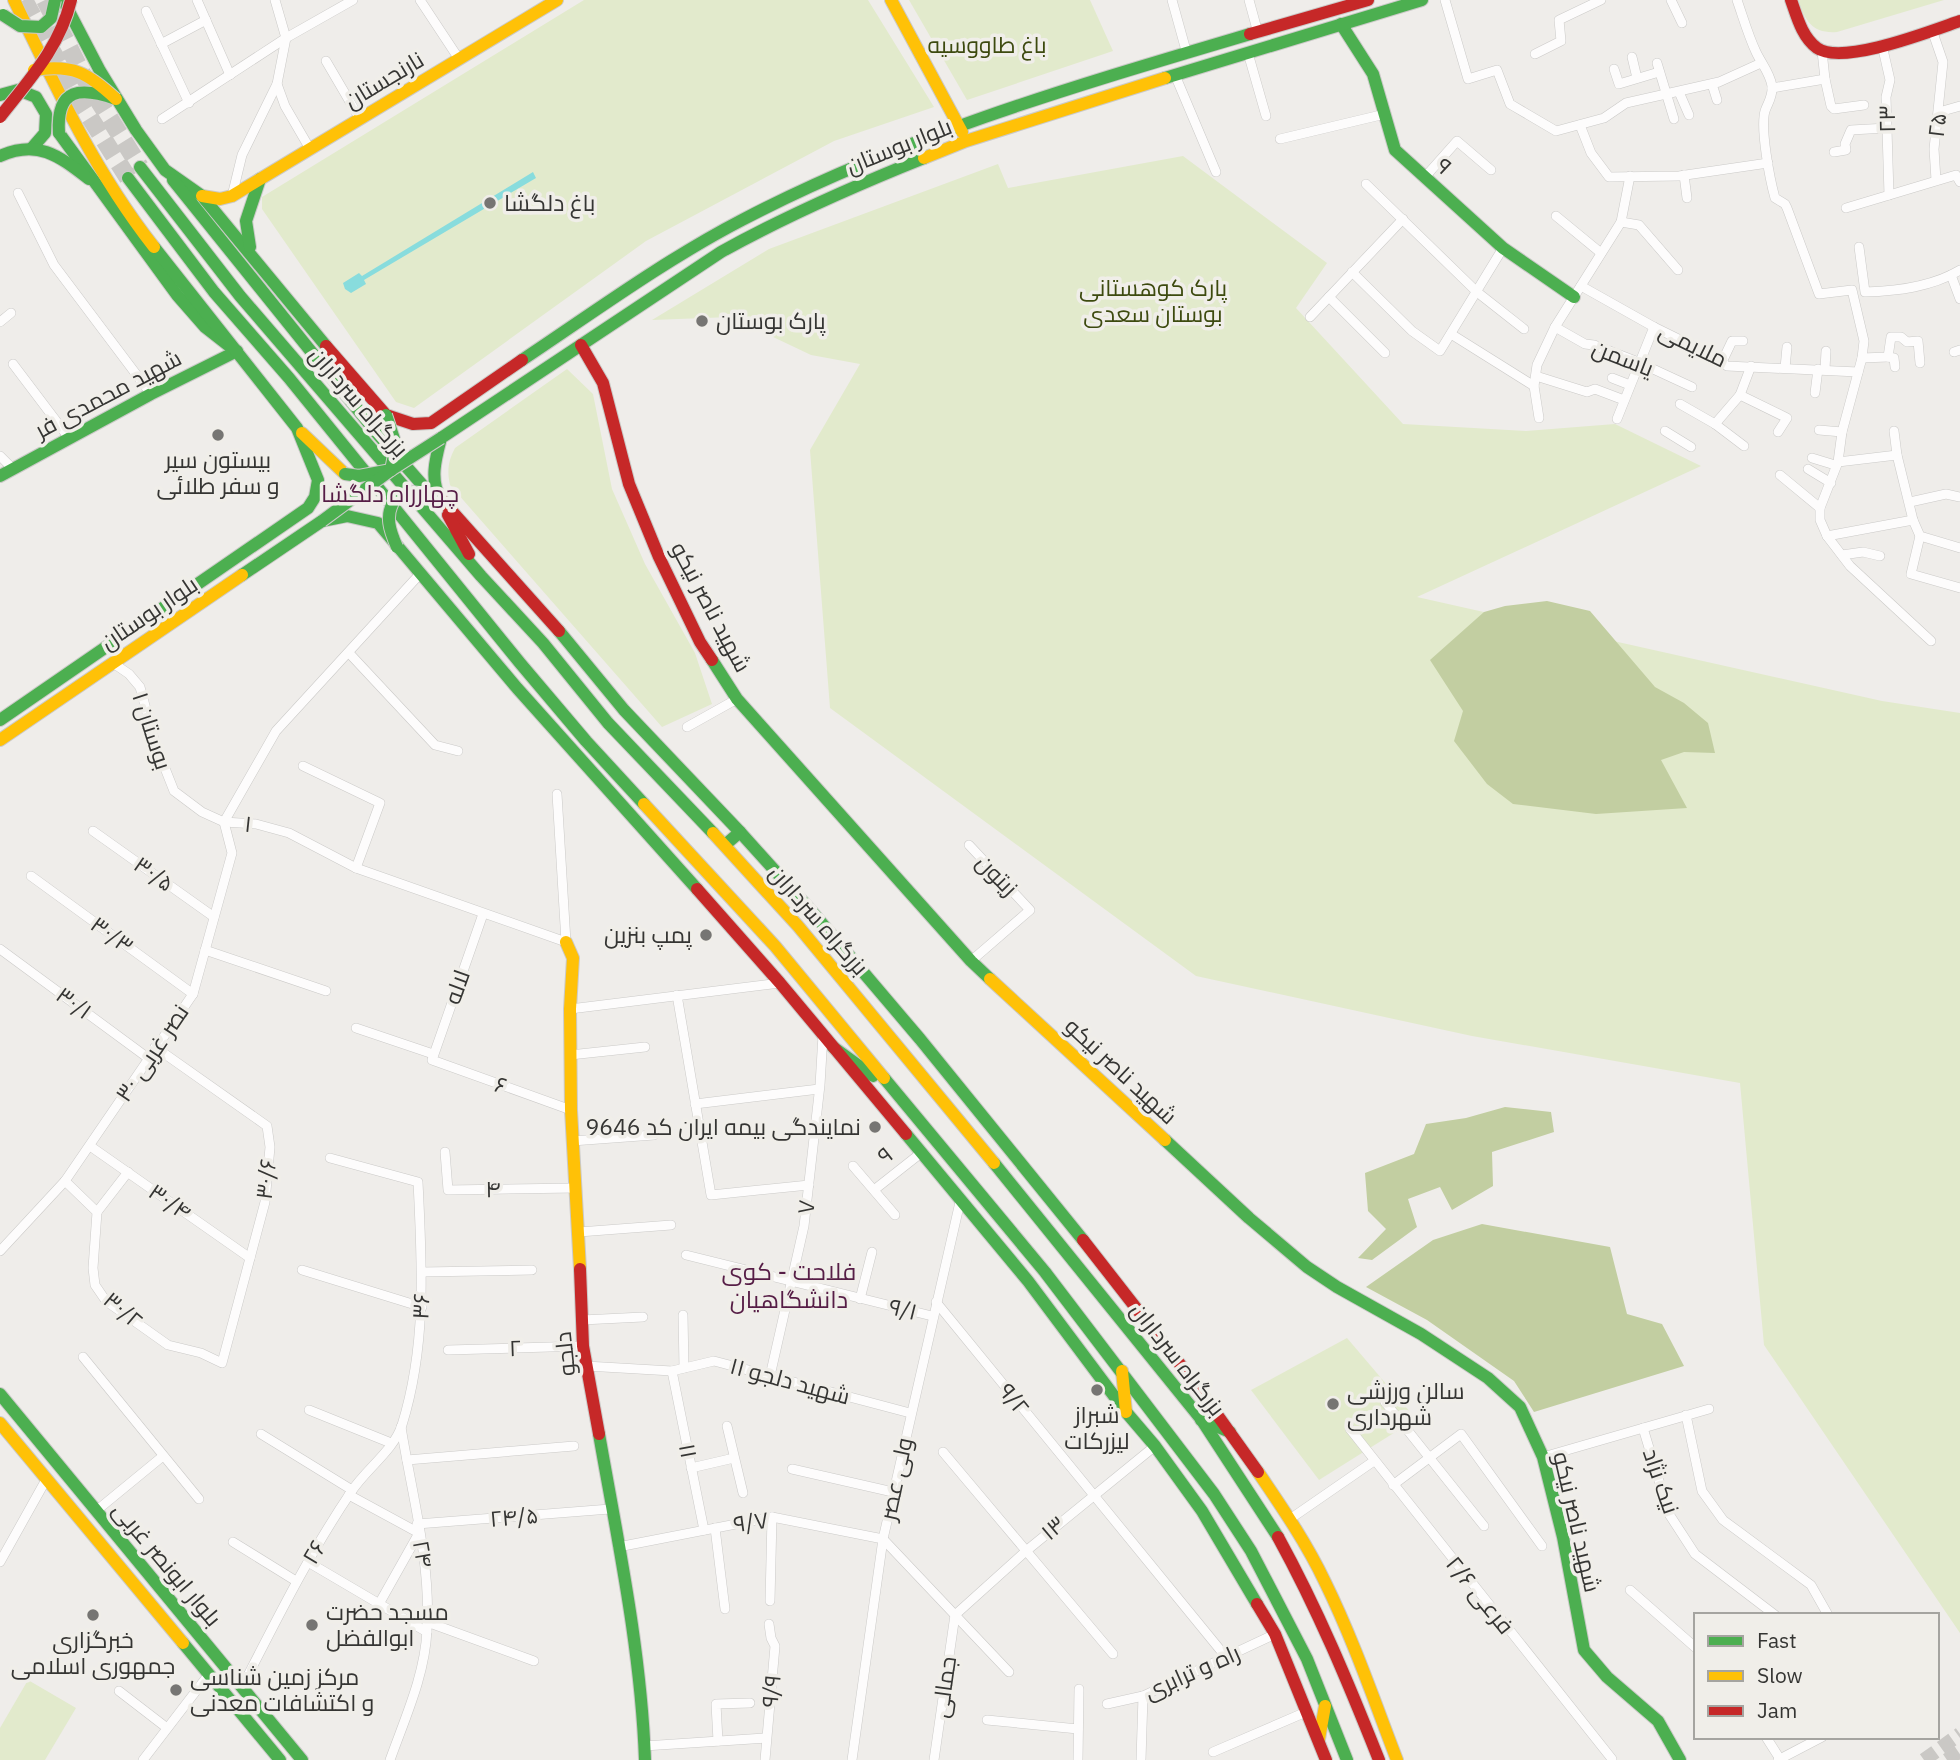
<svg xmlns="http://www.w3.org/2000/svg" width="1960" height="1760" font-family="'IBM Plex Sans',Cairo,sans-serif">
  <rect width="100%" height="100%" fill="#efedea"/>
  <g fill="#e2eacc">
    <polygon points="584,0 868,0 934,107 834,141 646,241 414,408 396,402 262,209 262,197"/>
    <polygon points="909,0 1090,0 1113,51 967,100"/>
    <path d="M1798 0H1944L1837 32C1813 34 1805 21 1798 0Z"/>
    <polygon points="1183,156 1327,263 1296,308 1403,424 1526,431 1615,424 1701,466 1417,597 1882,701 1960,713 1960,1633 1764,1345 1740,1083 1472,1036 1196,976 830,708 810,450 860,364 811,355 731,317 652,320 769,249 998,164 1008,188"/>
    <path d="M567 369 593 394 612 489 645 564 695 653 712 704 662 727 450 485C447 471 448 461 455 448Z"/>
    <polygon points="1347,1338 1416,1419 1319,1480 1251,1390"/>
    <polygon points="28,1680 76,1708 45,1760 0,1760 0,1728"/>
  </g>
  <g fill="#c2cea1">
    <polygon points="1547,601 1590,611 1655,687 1684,703 1708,723 1715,753 1684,752 1661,760 1687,808 1596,814 1513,804 1487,784 1454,741 1463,711 1430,660 1484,612 1505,606"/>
    <polygon points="1505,1107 1551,1112 1554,1132 1492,1152 1493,1186 1452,1210 1440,1187 1408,1199 1417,1227 1372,1260 1358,1258 1386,1229 1368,1211 1365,1173 1414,1154 1426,1124 1466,1118"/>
    <polygon points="1482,1224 1610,1247 1627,1314 1662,1324 1684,1366 1534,1412 1514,1381 1427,1320 1366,1287 1433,1240"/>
  </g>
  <polygon fill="#88dcdd" points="533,172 536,178 364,280 366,284 351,293 345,289 343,283 359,273 362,276"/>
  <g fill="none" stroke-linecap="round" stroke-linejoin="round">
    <g stroke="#cac8c5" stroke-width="14" stroke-dasharray="14 7" stroke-linecap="butt">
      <polyline points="1924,1760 1960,1734"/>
      <polyline points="1947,1760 1960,1751"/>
    </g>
    <g stroke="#cac8c5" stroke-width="18" stroke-dasharray="18 9" stroke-linecap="butt">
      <polyline points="24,0 77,97 128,178"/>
      <polyline points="45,0 85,79 140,167"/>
    </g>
    <g stroke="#cbcac8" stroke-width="10">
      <g id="street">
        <polyline points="197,0 230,75"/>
        <polyline points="420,0 459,59"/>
        <polyline points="1172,0 1187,54"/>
        <polyline points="1249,0 1258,33"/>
        <polyline points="1445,0 1468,79 1497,70 1510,104 1556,131 1604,118 1626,103 1719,82 1761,63"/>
        <polyline points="1671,0 1682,23"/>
        <path d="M1737 0C1743 17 1748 35 1756 52 1761 63 1770 73 1772 86 1773 97 1768 102 1765 111 1760 129 1770 180 1775 198L1785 204 1787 208 1819 294 1852 290 1864 341 1862 358 1842 432 1838 462 1820 508V520L1827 536 1850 566 1931 641"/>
        <polyline points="146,11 189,103"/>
        <polyline points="1932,30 1943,62 1934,149 1936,180"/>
        <polyline points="161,44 206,20"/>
        <polyline points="1882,45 1890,80 1886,97 1889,195"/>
        <polyline points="1822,51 1825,79 1831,106 1834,109 1864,105"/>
        <polyline points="1248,53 1266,116"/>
        <polyline points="1535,54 1561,41 1559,20 1601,0"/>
        <polyline points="1632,57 1637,78"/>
        <polyline points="326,61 360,119"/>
        <polyline points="1657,63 1674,119"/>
        <polyline points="1614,69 1619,84 1659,72"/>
        <polyline points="1175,75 1216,172"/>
        <polyline points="277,84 285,106 310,149"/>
        <polyline points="1712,84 1717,100"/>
        <polyline points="1772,88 1825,79"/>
        <polyline points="1679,92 1689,115"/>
        <polyline points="1939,112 1960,106"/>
        <polyline points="162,119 286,38 353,0"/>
        <polyline points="1580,125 1591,153 1609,177 1679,176 1768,163"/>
        <polyline points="1280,139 1385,114"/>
        <polyline points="1834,152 1846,150 1845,144 1851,130 1887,128"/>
        <polyline points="1684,175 1687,198"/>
        <polyline points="1425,177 1457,141 1491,170"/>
        <polyline points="1366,184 1477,292 1524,329"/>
        <polyline points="18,193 54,265 151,394"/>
        <polyline points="232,196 242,155 277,84 286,38 275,0"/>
        <polyline points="1846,208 1956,175 1960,182"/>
        <polyline points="1556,216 1601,253"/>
        <polyline points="1621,222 1639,225 1678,270"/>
        <path d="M1859 247 1865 292C1897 291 1932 287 1960 270"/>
        <polyline points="1352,272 1412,331 1440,351 1503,248"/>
        <polyline points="1951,275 1960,299"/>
        <polyline points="1581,286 1654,327 1715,357 1727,366 1858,372"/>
        <polyline points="1329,297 1385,353"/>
        <polyline points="1310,317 1403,219"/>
        <polyline points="0,322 11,313"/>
        <polyline points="1555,327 1585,344 1594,345 1638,362 1692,387"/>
        <polyline points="1451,334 1534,386"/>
        <polyline points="1954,352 1960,350"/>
        <polyline points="1888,357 1894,358 1895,367"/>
        <polyline points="1862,358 1888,357 1891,337 1901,337 1907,342 1918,341 1920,363"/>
        <polyline points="1722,362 1732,341 1743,341"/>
        <polyline points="13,364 69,438"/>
        <polyline points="1785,368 1787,347"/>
        <polyline points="1825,369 1826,351"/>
        <polyline points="1536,376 1587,392 1595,389 1624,400"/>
        <polyline points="1612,378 1630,385"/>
        <polyline points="1815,393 1818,369"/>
        <polyline points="1740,395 1787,418 1778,432"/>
        <polyline points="1680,404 1715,424 1744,446"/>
        <polyline points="1539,418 1534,386 1537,365 1555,327 1621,222 1630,176"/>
        <polyline points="1617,419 1654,327"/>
        <polyline points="1715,424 1740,395 1751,366"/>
        <polyline points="1819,430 1842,432"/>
        <polyline points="1665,431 1691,447"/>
        <polyline points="1894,431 1897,455 1913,520"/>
        <polyline points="0,456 12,468"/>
        <polyline points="1812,458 1835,465"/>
        <polyline points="1838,462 1897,455"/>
        <polyline points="1808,469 1831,483"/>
        <polyline points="1780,475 1820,508"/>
        <polyline points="1910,502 1946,494 1960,497"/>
        <polyline points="1827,536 1913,520 1920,536 1960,548"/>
        <polyline points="1920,536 1911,574 1960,588"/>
        <polyline points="1842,555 1863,552 1880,556"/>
        <polyline points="349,653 435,745 458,751"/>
        <polyline points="113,663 129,674 140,687 155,743 174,791 202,812 224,822 256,824 289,833 356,868 566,942 557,794"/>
        <polyline points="687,727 737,699"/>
        <polyline points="303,766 380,803 356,868"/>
        <polyline points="224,822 276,731 419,575"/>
        <polyline points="93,831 214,917"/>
        <polyline points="969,845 1030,910 971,961"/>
        <polyline points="31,876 193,994"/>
        <polyline points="483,914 432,1060 571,1110"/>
        <polyline points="0,949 148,1058"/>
        <polyline points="205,950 326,991"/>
        <polyline points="677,995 711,1195 809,1185"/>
        <polyline points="570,1009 780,983"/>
        <polyline points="356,1028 433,1054"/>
        <polyline points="570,1055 645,1047"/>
        <polyline points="695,1104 819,1089"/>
        <polyline points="572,1141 654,1135"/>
        <polyline points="90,1146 250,1258"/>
        <polyline points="445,1152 448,1190 576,1188"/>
        <polyline points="853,1166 895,1215"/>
        <polyline points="65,1181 97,1212 93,1268 95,1285 106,1301 168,1345 201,1353 222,1363 265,1202 270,1147 267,1126 155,1047"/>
        <polyline points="874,1190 921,1153"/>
        <polyline points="97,1212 128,1172"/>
        <polyline points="579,1232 671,1225"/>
        <polyline points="0,1251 65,1181 193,994 232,853 224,822"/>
        <polyline points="686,1255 932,1316"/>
        <polyline points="302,1270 422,1307"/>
        <polyline points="422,1272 532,1270"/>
        <polyline points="860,1299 872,1252"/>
        <polyline points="936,1302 1226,1657"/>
        <polyline points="683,1315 684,1368"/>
        <polyline points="582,1320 643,1317"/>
        <polyline points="448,1350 583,1346"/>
        <polyline points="83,1357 199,1499"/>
        <polyline points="586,1366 672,1371 714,1361 910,1413"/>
        <polyline points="672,1371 704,1530"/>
        <polyline points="770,1376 804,1226 820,1085 823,1035"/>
        <polyline points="1385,1402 1484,1526"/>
        <polyline points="309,1410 391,1443"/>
        <polyline points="1686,1415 1702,1491 1723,1520 1811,1585 1828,1615"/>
        <polyline points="727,1426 743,1493"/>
        <polyline points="1643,1428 1669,1514 1695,1554 1775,1615"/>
        <polyline points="1350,1429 1612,1759"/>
        <polyline points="261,1434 352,1490"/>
        <polyline points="943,1452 1113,1654"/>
        <polyline points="1543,1457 1709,1409"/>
        <polyline points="407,1460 574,1446"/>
        <polyline points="691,1468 734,1458"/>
        <polyline points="792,1469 893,1492"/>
        <polyline points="1393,1485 1461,1434 1542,1546"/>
        <polyline points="349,1495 419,1533 379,1604"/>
        <polyline points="96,1511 163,1456"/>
        <polyline points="1290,1519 1374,1461"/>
        <polyline points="417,1524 610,1509"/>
        <polyline points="715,1528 725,1609"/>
        <polyline points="233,1542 296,1581"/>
        <polyline points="618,1547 772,1517 883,1539 1009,1672"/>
        <polyline points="0,1562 47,1478"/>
        <polyline points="308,1562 427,1632"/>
        <polyline points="1630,1590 1696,1648"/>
        <polyline points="770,1601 772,1517"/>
        <polyline points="955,1615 1026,1551 1155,1446"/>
        <polyline points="427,1622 534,1661"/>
        <path d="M242 1687C276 1621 309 1554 351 1492 365 1470 394 1450 402 1425 427 1345 422 1264 418 1182L330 1158"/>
        <polyline points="119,1691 167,1728"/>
        <polyline points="1107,1704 1143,1696 1275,1634"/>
        <polyline points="987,1720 1078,1729"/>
        <polyline points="1766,1737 1780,1759"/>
        <polyline points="718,1741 716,1704 750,1703"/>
        <polyline points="644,1746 766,1738"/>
        <polyline points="1213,1752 1306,1712"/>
        <polyline points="143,1760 209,1674"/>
        <path d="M390 1760C405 1718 425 1675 427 1630 431 1562 412 1495 401 1427"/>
        <polyline points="765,1760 775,1646 771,1638 769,1624"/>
        <polyline points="852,1760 883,1539 960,1202"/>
        <polyline points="934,1760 955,1615"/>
        <polyline points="1078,1760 1079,1689"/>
        <polyline points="1141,1760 1143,1696"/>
        <polyline points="1778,1760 1822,1737"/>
      </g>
    </g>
    <g stroke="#cbcac8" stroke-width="14">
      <g id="fast">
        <polyline points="63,0 100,71 136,130 165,170 202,196 326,346"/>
        <polyline points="1341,24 1373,74 1395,150 1503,248 1574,297"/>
        <polyline points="1165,78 1422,0"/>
        <polyline points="0,95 18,90 36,97 46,114 45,133 32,148"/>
        <polyline points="59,133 177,295 205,327 228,345"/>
        <path d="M0 156C38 139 59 156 89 179"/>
        <polyline points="140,167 240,296 481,576 543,643 608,723 713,833"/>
        <polyline points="128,178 214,292 289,378 520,663 586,741 644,804"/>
        <polyline points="173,180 375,431 432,496"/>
        <polyline points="250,247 246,221 260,179"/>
        <path d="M522 360C594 312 665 260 742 220 902 136 1078 85 1250 34"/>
        <polyline points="0,476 151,394 237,351"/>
        <path d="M441 499C429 481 436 457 441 438L721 252C786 216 854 186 924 158"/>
        <polyline points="242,575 322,521 347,516 378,523 517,688 697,889"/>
        <polyline points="559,631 624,710 740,832 813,913 920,1039 1083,1240"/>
        <polyline points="712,660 737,699 971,961 990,979"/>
        <polyline points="0,720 308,508 315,497 318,480 297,428 154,247"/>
        <polyline points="725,845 740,832"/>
        <polyline points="833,1047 873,1076"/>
        <polyline points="884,1078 1045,1272 1214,1494 1251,1551 1307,1659 1347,1760"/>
        <polyline points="906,1134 1028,1281 1126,1412 1155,1446 1202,1511 1257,1604"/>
        <polyline points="1165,1140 1249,1218 1307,1267 1337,1287 1421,1334 1488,1378 1520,1407 1543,1457 1563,1537 1584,1650 1607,1677 1658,1721 1680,1760"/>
        <polyline points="994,1163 1201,1419 1278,1537"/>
        <polyline points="0,1394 302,1760"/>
        <polyline points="1201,1420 1230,1432"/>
        <path d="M599 1434C618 1542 641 1650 645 1760"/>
        <polyline points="183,1643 280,1760"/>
      </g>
    </g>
    <g stroke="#cbcac8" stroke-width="14">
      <g id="slow">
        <path d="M14 0C55 86 95 172 154 247"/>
        <polyline points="891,0 962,132"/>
        <polyline points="924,158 966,141 1165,78"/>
        <polyline points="202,196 220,199 232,196 557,0"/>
        <polyline points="302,433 345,474"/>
        <polyline points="0,740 242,575"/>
        <polyline points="644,804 775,946 884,1078"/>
        <polyline points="713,833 798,926 994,1163"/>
        <polyline points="566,942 573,958 570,1009 571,1110 580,1269"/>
        <polyline points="990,979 1165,1140"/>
        <polyline points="1122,1371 1126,1412"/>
        <polyline points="0,1423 183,1643"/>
        <path d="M1258 1472C1282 1507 1307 1544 1325 1582 1353 1639 1374 1700 1397 1760"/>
        <polyline points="1319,1739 1325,1706"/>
      </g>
    </g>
    <g stroke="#cbcac8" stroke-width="14">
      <g id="jam">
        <path d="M1791 0C1797 17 1802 37 1817 48 1842 66 1931 31 1960 21"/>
        <polyline points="1250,34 1368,0"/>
        <polyline points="581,345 603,383 629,484 659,557 700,642 712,660"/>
        <polyline points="326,346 386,415 413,424 431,423 522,360"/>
        <polyline points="441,499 559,631"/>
        <polyline points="448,515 469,554"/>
        <polyline points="697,889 780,983 906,1134"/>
        <polyline points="1083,1240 1193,1381 1258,1472"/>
        <polyline points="580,1269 583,1346 599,1434"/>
        <path d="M1278 1537C1318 1610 1348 1682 1379 1760"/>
        <polyline points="1257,1604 1275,1634 1326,1760"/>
      </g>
    </g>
    <use href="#street" stroke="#fdfcfc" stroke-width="9"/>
    <use href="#fast" stroke="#4caf50" stroke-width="12"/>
    <use href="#slow" stroke="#ffc107" stroke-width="12"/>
    <use href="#jam" stroke="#c62828" stroke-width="12"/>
    <g stroke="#cbcac8" stroke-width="14" stroke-linecap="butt">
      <g id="fast-bridge">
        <polyline points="3,15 20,26 41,27 51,18 55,0"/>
        <path d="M59 133C56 87 81 87 116 99"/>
        <polyline points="345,474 359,476 391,470 396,445 386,415"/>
        <polyline points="322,521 391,470 441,438"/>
        <path d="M397 547C390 531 384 515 395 499L410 492 438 495"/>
      </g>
    </g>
    <g stroke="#cbcac8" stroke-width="14" stroke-linecap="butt">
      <path id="slow-bridge" d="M34 70C73 64 88 73 116 99"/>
    </g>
    <g stroke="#cbcac8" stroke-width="14" stroke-linecap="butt">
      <path id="jam-bridge" d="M0 117C29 80 60 47 71 0"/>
    </g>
    <use href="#fast-bridge" stroke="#4caf50" stroke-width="12"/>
    <use href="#slow-bridge" stroke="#ffc107" stroke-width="12"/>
    <use href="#jam-bridge" stroke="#c62828" stroke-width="12"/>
  </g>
  <g fill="#767573" stroke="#f0eee9" stroke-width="2.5">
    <circle cx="490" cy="203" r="7"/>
    <circle cx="702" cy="321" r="7"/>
    <circle cx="218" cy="435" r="7"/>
    <circle cx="706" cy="935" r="7"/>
    <circle cx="875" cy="1127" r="7"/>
    <circle cx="1097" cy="1390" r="7"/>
    <circle cx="1333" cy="1404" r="7"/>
    <circle cx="93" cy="1615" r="7"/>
    <circle cx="312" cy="1625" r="7"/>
    <circle cx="176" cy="1690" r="7"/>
  </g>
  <g text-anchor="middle" stroke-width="7" stroke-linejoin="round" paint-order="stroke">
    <g font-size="23" fill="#3d4a0f" stroke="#f0eee9">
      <text x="987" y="53">باغ طاووسیه</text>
      <text x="1153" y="296">پارک کوهستانی<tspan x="1153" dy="26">بوستان سعدی</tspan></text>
    </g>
    <g font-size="23" fill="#353533" stroke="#f0eee9">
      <text transform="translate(384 80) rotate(-31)" y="8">نارنجستان</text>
      <text transform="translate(1887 119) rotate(-91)" y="8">۲۳</text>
      <text transform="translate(1937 125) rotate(-83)" y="8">۲۵</text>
      <text transform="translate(899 146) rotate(-22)" y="8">بلوار بوستان</text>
      <text transform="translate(1444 166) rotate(43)" y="8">۹</text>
      <text transform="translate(1693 345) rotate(26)" y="8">ملایمی</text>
      <text transform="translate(1623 358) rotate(21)" y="8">یاسمن</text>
      <text transform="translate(108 394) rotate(-28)" y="8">شهید محمدی فر</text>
      <text transform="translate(359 402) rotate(49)" y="8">بزرگراه سرداران</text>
      <text transform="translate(711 607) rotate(62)" y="8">شهید ناصر نیکو</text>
      <text transform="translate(149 613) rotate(-34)" y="8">بلوار بوستان</text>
      <text transform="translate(152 731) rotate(72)" y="8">بوستان ۱</text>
      <text transform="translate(248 824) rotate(6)" y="8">۱</text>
      <text transform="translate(154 874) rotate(35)" y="8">۳۰/۵</text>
      <text transform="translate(997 875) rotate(46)" y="8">زیتون</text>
      <text transform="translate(819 920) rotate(49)" y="8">بزرگراه سرداران</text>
      <text transform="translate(112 935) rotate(36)" y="8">۳۰/۳</text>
      <text transform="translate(457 987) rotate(-70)" y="8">لاله</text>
      <text transform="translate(74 1003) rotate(36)" y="8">۳۰/۱</text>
      <text transform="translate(152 1053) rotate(-56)" y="8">نصر غربی ۳۰</text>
      <text transform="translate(1121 1071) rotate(43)" y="8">شهید ناصر نیکو</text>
      <text transform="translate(501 1085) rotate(20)" y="8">۶</text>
      <text transform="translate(885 1155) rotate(-38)" y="8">۹</text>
      <text transform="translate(266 1179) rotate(-83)" y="8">۳۰/۶</text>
      <text transform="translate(493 1189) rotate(-1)" y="8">۴</text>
      <text transform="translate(170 1202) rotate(35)" y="8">۳۰/۴</text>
      <text transform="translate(806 1207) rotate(-84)" y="8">۷</text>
      <text transform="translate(421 1306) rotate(-87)" y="8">۳۶</text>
      <text transform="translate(903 1309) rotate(14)" y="8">۹/۱</text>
      <text transform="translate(123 1310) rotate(40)" y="8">۳۰/۲</text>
      <text transform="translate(515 1348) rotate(-2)" y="8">۲</text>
      <text transform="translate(565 1354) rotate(-96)" y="8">دلجو</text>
      <text transform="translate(1178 1359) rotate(52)" y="8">بزرگراه سرداران</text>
      <text transform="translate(790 1381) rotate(15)" y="8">شهید دلجو ۱۱</text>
      <text transform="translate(1014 1399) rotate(51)" y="8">۹/۲</text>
      <text transform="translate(688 1451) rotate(79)" y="8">۱۱</text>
      <text transform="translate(896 1479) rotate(-78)" y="8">ولی عصر</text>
      <text transform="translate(1661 1481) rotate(71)" y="8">نیک نژاد</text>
      <text transform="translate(514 1517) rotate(-5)" y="8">۲۴/۵</text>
      <text transform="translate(751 1522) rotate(-8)" y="8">۹/۷</text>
      <text transform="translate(1577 1522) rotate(77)" y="8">شهید ناصر نیکو</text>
      <text transform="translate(1053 1528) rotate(-40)" y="8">۱۳</text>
      <text transform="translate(314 1552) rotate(-59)" y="8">۲۶</text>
      <text transform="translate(423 1554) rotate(80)" y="8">۲۴</text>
      <text transform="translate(167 1564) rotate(50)" y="8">بلوار ابونصر غربی</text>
      <text transform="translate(1480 1595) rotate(51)" y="8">فرعی ۲/۶</text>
      <text transform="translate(1192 1672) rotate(-24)" y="8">راه و ترابری</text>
      <text transform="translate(944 1687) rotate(-82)" y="8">جمالی</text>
      <text transform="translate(771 1691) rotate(-84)" y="8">۹/۹</text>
    </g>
    <g font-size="23" fill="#353533" stroke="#f0eee9" text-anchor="start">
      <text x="504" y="211">باغ دلگشا</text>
      <text x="716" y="329">پارک بوستان</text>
      <text x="218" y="468" text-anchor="middle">بیستون سیر<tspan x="218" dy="26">و سفر طلائی</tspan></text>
      <text x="692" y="943" text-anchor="end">پمپ بنزین</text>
      <text x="861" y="1135" text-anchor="end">نمایندگی بیمه ایران کد 9646</text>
      <text x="1347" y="1399">سالن ورزشی<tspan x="1347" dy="26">شهرداری</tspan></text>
      <text x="1097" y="1423" text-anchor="middle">شبراز<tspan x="1097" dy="26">لیزرکات</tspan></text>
      <text x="326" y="1620">مسجد حضرت<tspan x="326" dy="26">ابوالفضل</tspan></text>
      <text x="93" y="1648" text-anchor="middle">خبرگزاری<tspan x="93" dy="26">جمهوری اسلامی</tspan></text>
      <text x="190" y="1685">مرکز زمین شناسی<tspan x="190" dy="26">و اکتشافات معدنی</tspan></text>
    </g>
    <g font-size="24" fill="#561d46" stroke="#f0eee9">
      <text x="390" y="502">چهارراه دلگشا</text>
      <text x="789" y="1280">فلاحت - کوی<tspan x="789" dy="28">دانشگاهیان</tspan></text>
    </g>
  </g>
  <rect x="1694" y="1613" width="245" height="126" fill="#f0eee9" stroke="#a5a4a0" stroke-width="2"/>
  <rect x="1708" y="1636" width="35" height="10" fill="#4caf50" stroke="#a5a4a0" stroke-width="2"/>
  <text x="1757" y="1648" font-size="21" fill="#353533">Fast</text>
  <rect x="1708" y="1671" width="35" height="10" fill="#ffc107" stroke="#a5a4a0" stroke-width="2"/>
  <text x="1757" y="1683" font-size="21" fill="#353533">Slow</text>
  <rect x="1708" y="1706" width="35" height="10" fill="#c62828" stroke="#a5a4a0" stroke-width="2"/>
  <text x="1757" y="1718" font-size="21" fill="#353533">Jam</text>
</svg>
